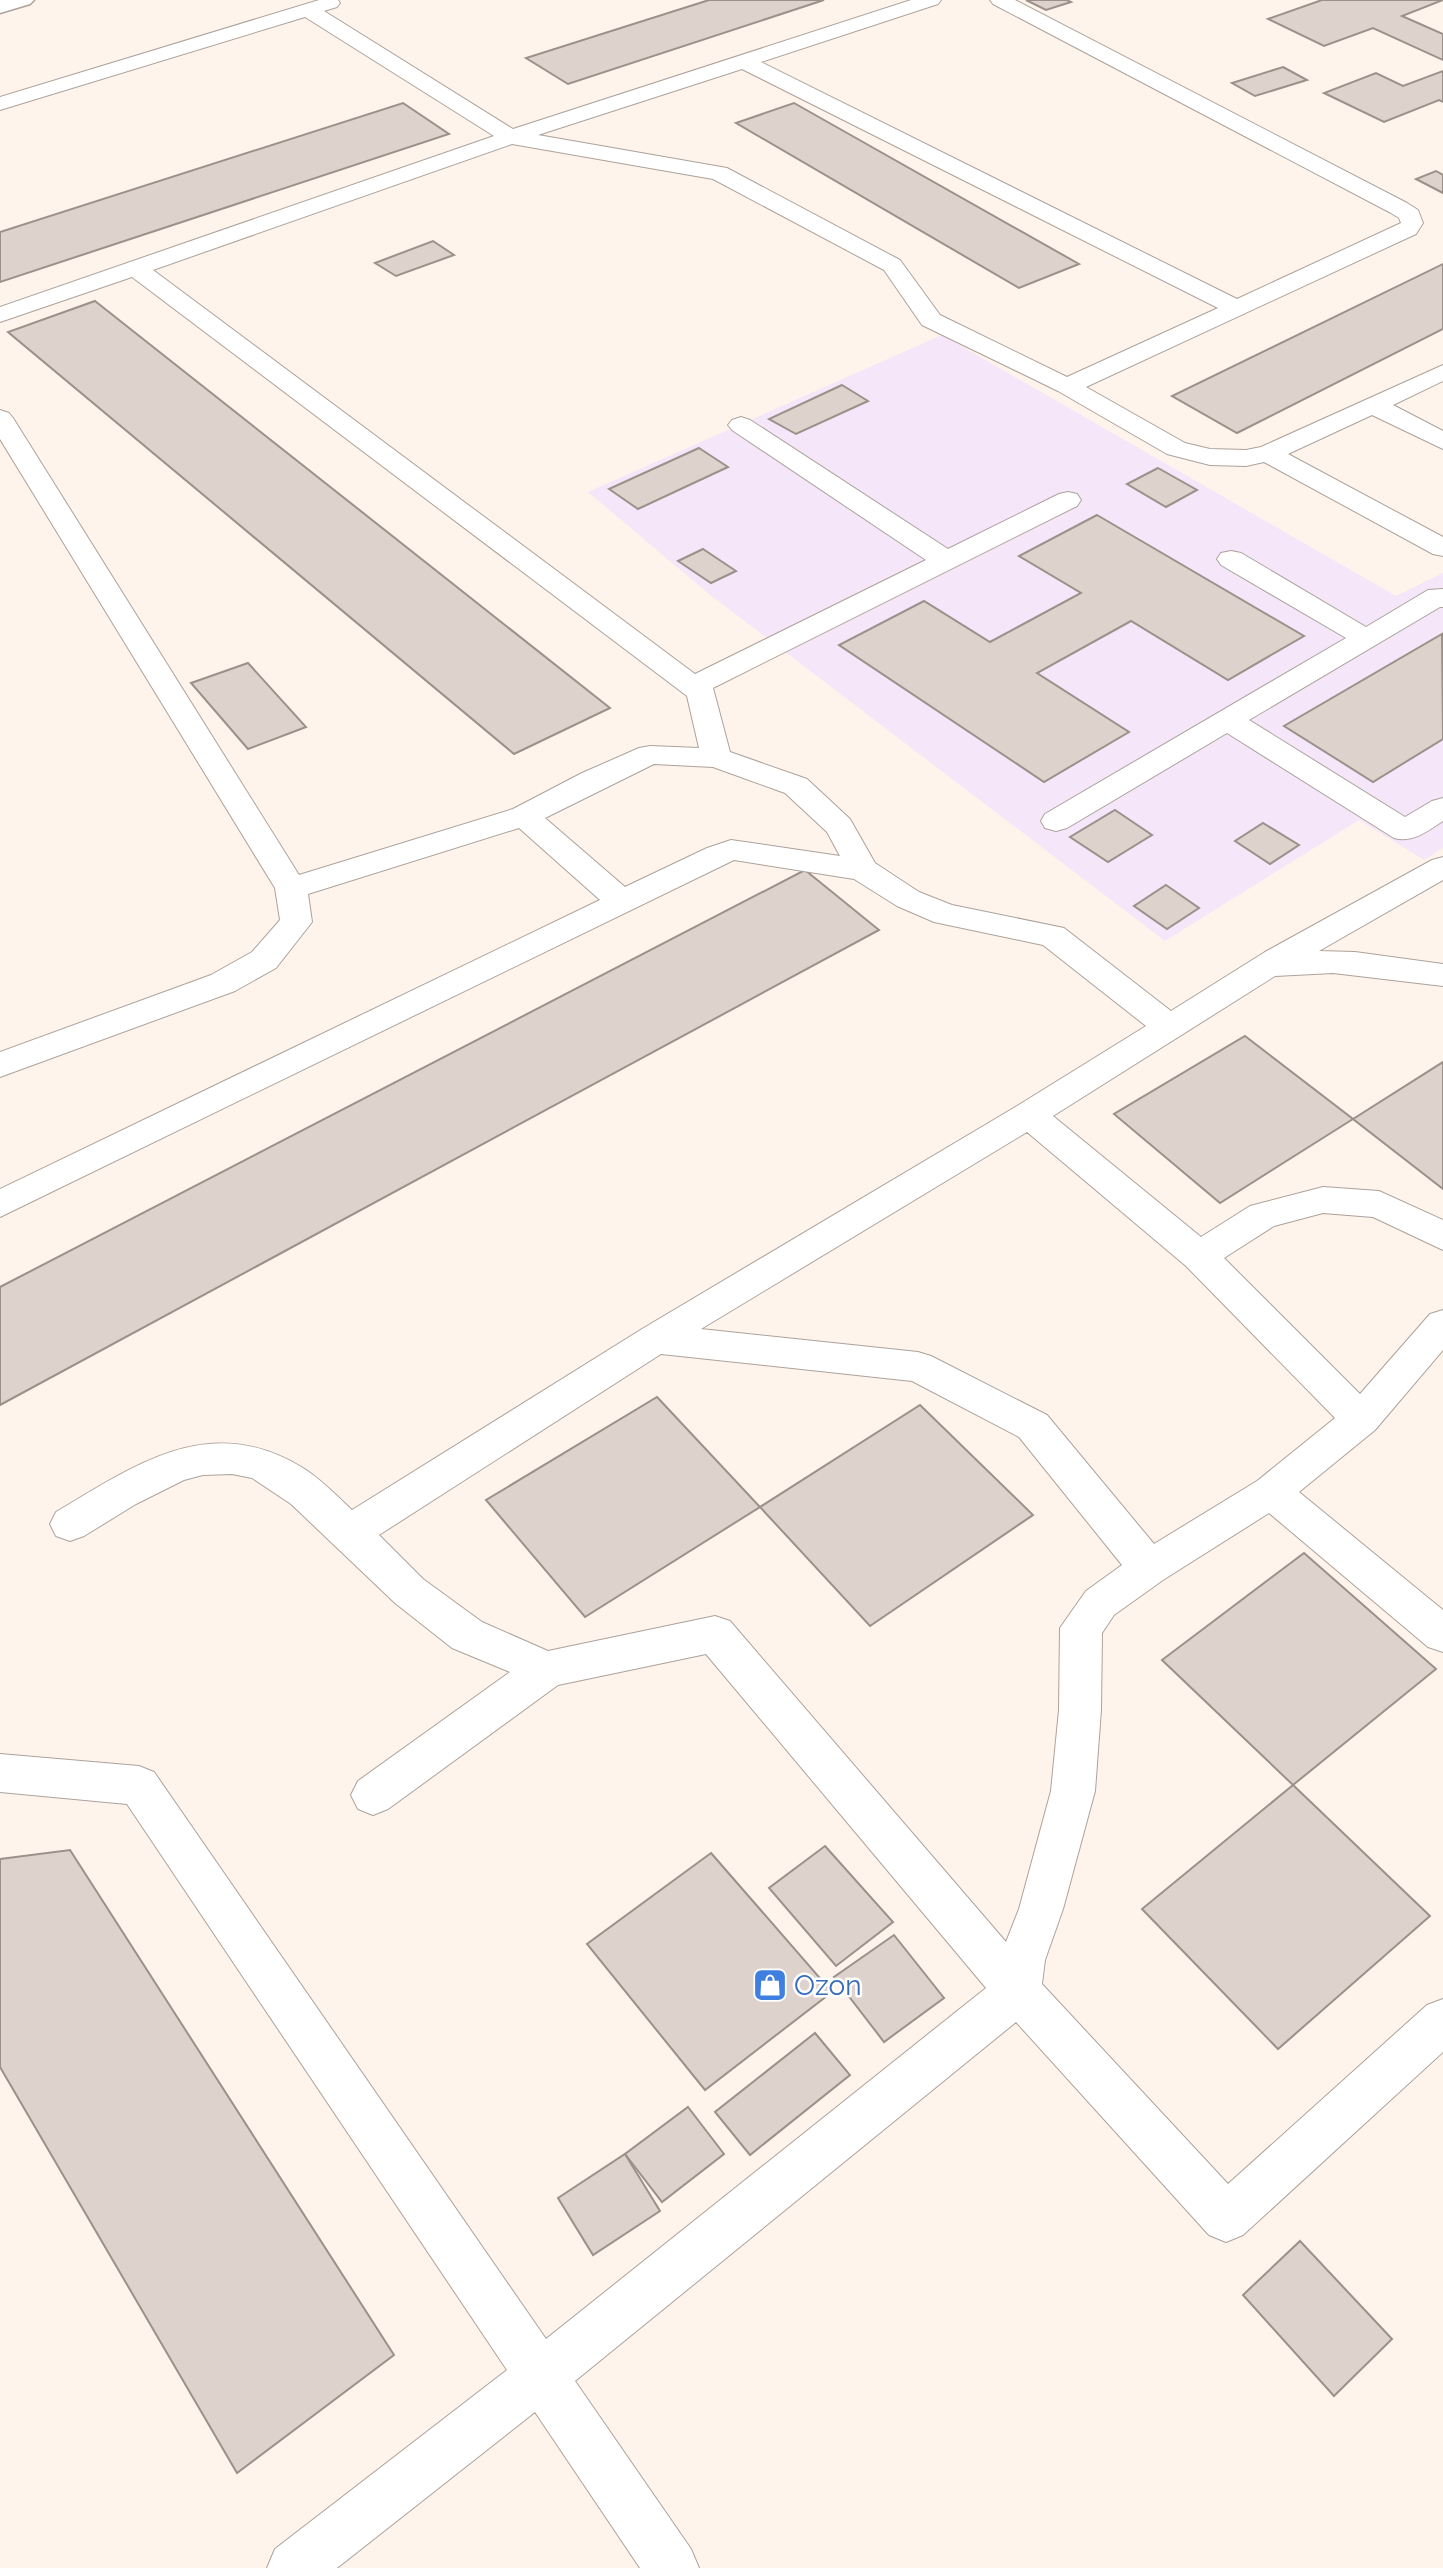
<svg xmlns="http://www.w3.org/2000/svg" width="1443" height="2568" font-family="Raleway,sans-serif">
  <rect width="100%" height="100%" fill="#fff4ec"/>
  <polygon fill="#f5e6f9" points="942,335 1396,596 1443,573 1443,848 1424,860 1359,820 1165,941 709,594 588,492"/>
  <g fill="#ded3cc" stroke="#9b918a" stroke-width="2">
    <polygon points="709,0 824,0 568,84 526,58"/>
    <polygon points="1026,0 1067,0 1071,2 1046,10"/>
    <polygon points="1322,0 1443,0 1402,16 1443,34 1443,60 1373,28 1324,46 1268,19"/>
    <polygon points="1283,67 1307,80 1255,96 1232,83"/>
    <polygon points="1443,71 1443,102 1439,100 1384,122 1324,93 1376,73 1403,86"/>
    <polygon points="403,103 449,134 0,282 0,232"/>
    <polygon points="794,103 1079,264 1019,288 736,123"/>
    <polygon points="1436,171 1443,175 1443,193 1416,179"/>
    <polygon points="433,241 454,255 396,276 375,263"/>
    <polygon points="1443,264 1443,329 1237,433 1172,396"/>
    <polygon points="95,301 610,708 514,754 8,332"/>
    <polygon points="842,385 868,401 796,434 769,419"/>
    <polygon points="699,448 728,467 638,509 609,489"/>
    <polygon points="1158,468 1197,490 1166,507 1127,484"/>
    <polygon points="1097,515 1304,636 1228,680 1131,621 1037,673 1129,732 1044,782 839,645 924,601 990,642 1081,593 1019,556"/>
    <polygon points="703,549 736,571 711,583 678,561"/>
    <polygon points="1442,634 1443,739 1373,782 1284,726"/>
    <polygon points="248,663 306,727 248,749 191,683"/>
    <polygon points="1115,810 1152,835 1108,862 1070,837"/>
    <polygon points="1263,823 1299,845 1270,864 1235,841"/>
    <polygon points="805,870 879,930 0,1405 0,1287"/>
    <polygon points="1166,885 1199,908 1167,929 1134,906"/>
    <polygon points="1245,1036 1353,1119 1220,1203 1114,1114"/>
    <polygon points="1443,1062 1443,1189 1353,1119"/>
    <polygon points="657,1397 760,1507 585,1617 486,1500"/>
    <polygon points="920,1405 1033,1515 870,1626 760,1507"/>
    <polygon points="1304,1553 1436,1669 1293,1785 1162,1660"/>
    <polygon points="1293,1785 1430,1916 1278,2049 1142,1909"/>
    <polygon points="825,1846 893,1922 836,1966 769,1888"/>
    <polygon points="70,1850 394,2355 237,2473 0,2067 0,1859"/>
    <polygon points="711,1853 832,1992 705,2090 587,1944"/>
    <polygon points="894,1935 944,1998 884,2042 834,1977"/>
    <polygon points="815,2033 850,2075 750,2155 715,2112"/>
    <polygon points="688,2107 724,2154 662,2202 625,2154"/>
    <polygon points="625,2154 660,2211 593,2255 558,2198"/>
    <polygon points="1300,2241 1392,2339 1334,2396 1243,2295"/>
  </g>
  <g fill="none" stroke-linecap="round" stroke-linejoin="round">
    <g stroke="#aca29b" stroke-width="2">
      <g id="service">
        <path d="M319 0H338L340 3 337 7 324 11 513 129 911 0H941L938 4 761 62 1237 299 1401 223 1399 218 1391 213 993 4 990 0H1015L1407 203 1418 210 1423 223 1416 234 1086 387 1185 443 1210 449 1246 450 1261 447 1443 365V381L1393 405 1443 431V449L1372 415 1288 454 1443 537V556L1433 554 1264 462 1246 466 1210 465 1167 454 1058 391 922 325 884 270 713 179 512 144 153 270 695 674 926 560 732 430 728 425 732 420 741 417 750 420 948 549 1059 494 1068 492 1077 494 1081 500 1077 506 713 688 730 752 807 779 850 819 875 863 919 892 952 905 1064 928 1171 1011 1265 952 1432 860 1443 857V880L1319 951 1355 952 1443 964V986L1333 973 1275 976 1053 1116 1201 1237 1250 1206 1323 1187 1379 1191 1443 1220V1250L1373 1217 1323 1213 1274 1226 1224 1258 1360 1394 1430 1314 1443 1310V1350L1375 1430 1299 1492 1443 1610V1652L1428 1647 1269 1513 1163 1580 1114 1615 1102 1633 1101 1710 1095 1791 1063 1909 1045 1960 1042 1984 1228 2184 1427 2005 1443 1999V2052L1243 2235 1226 2242 1209 2235 1016 2022 575 2381 691 2549 699 2568H640L535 2412 337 2568H267L275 2549 507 2370 127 1804 0 1792V1754L139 1766 154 1772 546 2339 986 1988 706 1654 558 1685 388 1809 373 1815 358 1809 351 1795 358 1781 510 1672 452 1648 395 1603 291 1504 252 1478 232 1474 203 1475 184 1480 136 1504 84 1536 70 1541 56 1536 50 1524 56 1512C137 1464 210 1411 303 1468 321 1479 337 1496 352 1510L642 1329 1017 1106 1146 1026 1043 945 934 922 897 906 854 879 734 860 0 1217V1189L600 900 519 828 308 894 312 922 276 968 235 991 0 1077V1052L211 975 252 952 280 920 275 888 0 439V410L9 413 13 418 299 875 513 809 582 773 639 748 650 746 699 748 687 696 132 277 0 322V307L494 136 305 17 0 110V97ZM742 69 1218 308 1067 377 940 315 900 260 727 168 538 135ZM654 764 713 767 785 793 827 832 840 856 731 840 707 848 625 887 545 818ZM1027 1132 1186 1266 1335 1418 1257 1481 1154 1544 1047 1415 931 1356 918 1352 701 1329ZM661 1354 912 1381 1019 1437 1122 1565 1086 1591 1060 1628 1059 1710 1051 1791 1019 1909 1006 1942 730 1621 715 1616 548 1651 482 1622 423 1579 379 1535Z"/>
        <path d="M1231 551 1241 553 1366 627 1428 590 1443 589V607H1440L1249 720 1405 817 1432 801 1443 798V821C1427 831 1414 843 1394 838L1227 733 1067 828 1056 831 1045 828 1041 821 1045 814 1346 638 1221 565 1217 559 1221 553Z"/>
      </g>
    </g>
    <g stroke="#aca29b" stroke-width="3">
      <polygon id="secondary" points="0,0 34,0 30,4 0,13"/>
    </g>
    <use href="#service" fill="#fff" fill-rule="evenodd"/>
    <use href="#secondary" fill="#fff" fill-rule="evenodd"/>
  </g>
  <defs>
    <g id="shop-square" transform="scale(1.75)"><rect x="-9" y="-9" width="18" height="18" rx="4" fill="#3f7fe0" stroke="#fff"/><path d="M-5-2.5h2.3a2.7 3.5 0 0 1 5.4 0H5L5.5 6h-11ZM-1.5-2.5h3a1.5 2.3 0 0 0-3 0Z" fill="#fff"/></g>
  </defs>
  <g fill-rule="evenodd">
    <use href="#shop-square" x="770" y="1985"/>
  </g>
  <g text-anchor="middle" stroke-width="5" stroke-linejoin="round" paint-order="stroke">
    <g font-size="28" fill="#366cbe" stroke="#fff" text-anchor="start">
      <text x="794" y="1995">Ozon</text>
    </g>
  </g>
</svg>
